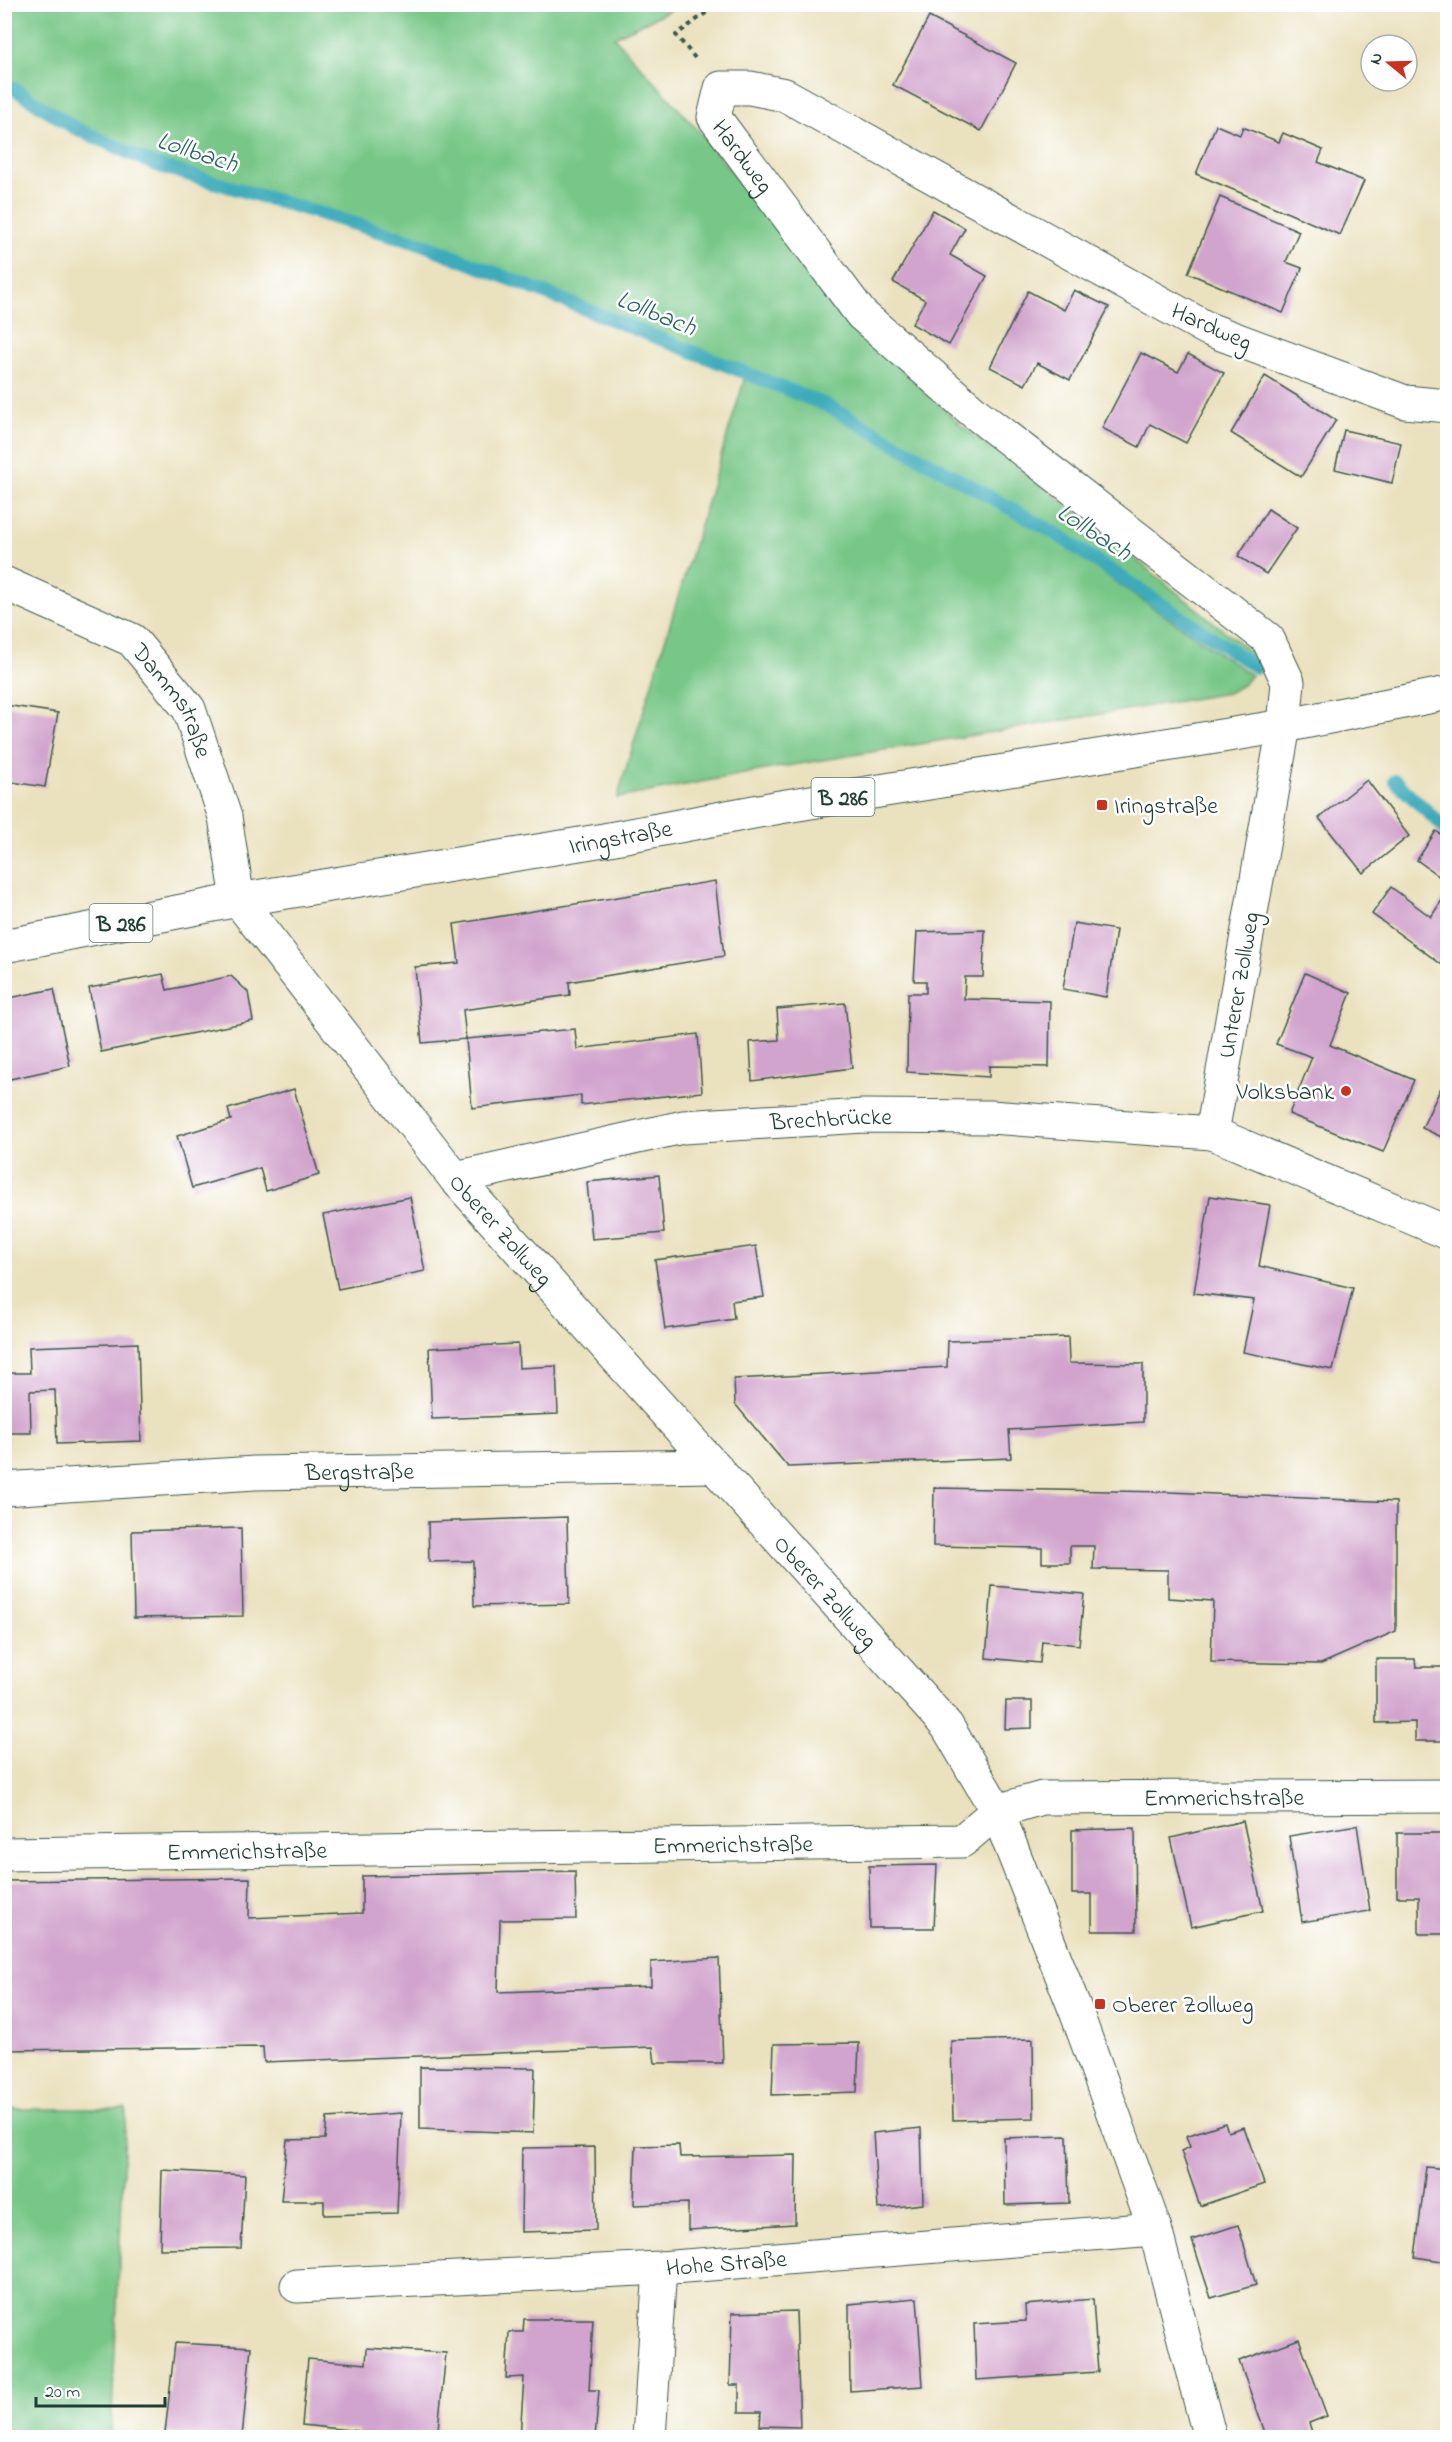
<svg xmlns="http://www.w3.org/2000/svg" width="1452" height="2442" font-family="'Indie Flower',sans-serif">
  <rect width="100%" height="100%" fill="#fff"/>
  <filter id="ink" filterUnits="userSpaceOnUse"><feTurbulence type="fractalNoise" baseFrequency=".0167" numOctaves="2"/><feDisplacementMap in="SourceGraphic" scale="12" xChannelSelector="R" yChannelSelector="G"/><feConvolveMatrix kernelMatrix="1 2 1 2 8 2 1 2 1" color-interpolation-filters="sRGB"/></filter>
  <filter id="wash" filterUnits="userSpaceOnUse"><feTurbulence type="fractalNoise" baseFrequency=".008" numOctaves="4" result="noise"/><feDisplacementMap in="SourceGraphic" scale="24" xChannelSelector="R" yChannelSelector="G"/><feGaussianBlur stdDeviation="1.35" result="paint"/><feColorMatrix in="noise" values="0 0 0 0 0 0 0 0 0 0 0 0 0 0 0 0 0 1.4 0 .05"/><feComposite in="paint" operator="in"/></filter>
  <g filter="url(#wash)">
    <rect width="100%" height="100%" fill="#eae1be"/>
    <g fill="#78c788" stroke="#4c825e" stroke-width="1.5">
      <polygon points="4,5 681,5 614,37 697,129 852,323 963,427 1086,519 1254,655 1256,667 1053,532 826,405 422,244 153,164 73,127 5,82"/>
      <polygon points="745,377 824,410 1049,536 1251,675 1244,684 1228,693 775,768 617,798"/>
      <polygon points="5,2109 126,2109 111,2437 5,2437"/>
    </g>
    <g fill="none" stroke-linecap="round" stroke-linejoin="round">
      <g stroke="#3cabbb" stroke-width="14">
        <polyline points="4,82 73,127 153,164 422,244 826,405 1053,532 1256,667"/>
        <polyline points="1395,781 1448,831"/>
      </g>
    </g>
    <g id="blocks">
      <g fill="#d1a4cd">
        <polygon points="929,17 1016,63 981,131 893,85"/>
        <polygon points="1216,125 1240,135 1243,127 1279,142 1283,133 1323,150 1318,162 1364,181 1340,235 1196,174"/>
        <polygon points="1220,197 1299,231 1286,262 1302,268 1283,313 1188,273"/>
        <polygon points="933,210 965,228 950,255 987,276 949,345 912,324 925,300 893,282"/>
        <polygon points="1074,290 1109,307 1070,380 1037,363 1025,385 990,367 1028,291 1064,310"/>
        <polygon points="1141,353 1178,372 1188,354 1224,373 1186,443 1150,424 1139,447 1102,428"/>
        <polygon points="1265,376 1336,420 1301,477 1231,433"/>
        <polygon points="1344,430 1401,443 1392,483 1335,469"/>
        <polygon points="1268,509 1297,528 1266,574 1238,556"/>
        <polygon points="5,705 58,713 45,787 5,781"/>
        <polygon points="1367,780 1409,836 1363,873 1319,818"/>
        <polygon points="1436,831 1448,839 1448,883 1417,860"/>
        <polygon points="715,881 724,956 569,982 570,995 463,1010 466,1039 575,1029 577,1049 698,1034 702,1092 581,1105 581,1095 472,1108 466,1039 422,1043 415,967 459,963 454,924"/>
        <polygon points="1391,887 1431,917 1448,891 1448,969 1372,914"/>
        <polygon points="1074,923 1116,930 1106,997 1063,989"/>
        <polygon points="985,930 983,977 965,977 964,999 1050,1001 1049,1067 989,1066 989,1077 907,1072 908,993 926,993 926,981 914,981 917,932"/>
        <polygon points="1305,973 1351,993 1330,1045 1414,1080 1383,1152 1289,1114 1312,1057 1276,1044"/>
        <polygon points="163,974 167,990 231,976 248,992 253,1021 101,1052 89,988"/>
        <polygon points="54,989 70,1066 10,1079 7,1066 4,1067 4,999"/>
        <polygon points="845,1003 852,1068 752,1081 750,1042 779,1040 777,1009"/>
        <polygon points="1448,1073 1448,1140 1422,1128"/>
        <polygon points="294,1089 319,1175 266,1191 260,1168 192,1188 177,1136 231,1120 228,1109"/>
        <polygon points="659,1175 664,1233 592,1239 587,1182"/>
        <polygon points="1210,1196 1270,1205 1259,1266 1353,1288 1333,1370 1243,1352 1254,1300 1194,1293"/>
        <polygon points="410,1197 425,1271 338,1289 323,1215"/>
        <polygon points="756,1246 764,1297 732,1301 734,1319 665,1329 655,1260"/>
        <polygon points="1068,1337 1069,1363 1143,1364 1143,1422 1009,1430 1011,1458 788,1467 735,1404 734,1379 947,1367 948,1341"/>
        <polygon points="138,1343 141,1441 57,1444 55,1390 30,1391 31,1433 7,1433 7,1444 4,1444 4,1362 7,1373 30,1373 29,1347"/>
        <polygon points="518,1344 519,1368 556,1366 558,1414 432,1419 429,1348"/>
        <polygon points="934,1488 1169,1492 1396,1502 1396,1631 1321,1664 1211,1662 1213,1601 1168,1598 1168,1570 1093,1569 1094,1546 1070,1546 1070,1563 1042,1563 1042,1548 933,1546"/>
        <polygon points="567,1517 569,1604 474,1606 473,1561 429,1562 428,1522"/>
        <polygon points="241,1528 243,1616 134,1618 132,1531"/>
        <polygon points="992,1586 1084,1594 1079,1645 1042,1641 1040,1663 986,1658"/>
        <polygon points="1376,1659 1415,1659 1416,1667 1448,1667 1448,1741 1415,1741 1415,1722 1376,1723"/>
        <polygon points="1006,1701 1032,1701 1032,1728 1005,1729"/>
        <polygon points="1243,1821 1263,1911 1191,1927 1171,1838"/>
        <polygon points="1357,1825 1370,1911 1302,1922 1289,1836"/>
        <polygon points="1135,1828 1136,1931 1092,1931 1092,1894 1072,1894 1072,1830"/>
        <polygon points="1397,1833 1448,1833 1448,1934 1419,1934 1419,1897 1397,1897"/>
        <polygon points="937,1865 934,1928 870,1928 869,1866"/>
        <polygon points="575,1871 576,1919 500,1920 498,1992 651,1986 651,1962 719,1958 723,2063 655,2063 653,2047 264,2062 263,2047 4,2050 4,1881 250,1878 249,1918 362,1913 362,1876"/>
        <polygon points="1033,2039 1034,2118 953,2120 951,2041"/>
        <polygon points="859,2043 857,2092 772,2095 774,2044"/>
        <polygon points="420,2067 535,2068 533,2133 420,2129"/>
        <polygon points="401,2113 397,2213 324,2215 324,2201 281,2201 287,2140 325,2139 327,2118"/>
        <polygon points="1225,2123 1228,2132 1244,2127 1264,2184 1200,2206 1181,2151 1190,2147 1186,2136"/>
        <polygon points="921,2128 923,2204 878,2209 873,2133"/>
        <polygon points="1067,2136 1069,2203 1005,2205 1004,2138"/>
        <polygon points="679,2145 680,2157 796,2155 795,2224 688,2230 688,2203 634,2205 636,2146"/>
        <polygon points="595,2147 596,2230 521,2232 522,2148"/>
        <polygon points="1426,2167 1448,2169 1448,2262 1415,2257"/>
        <polygon points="162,2170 245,2175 241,2248 160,2249"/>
        <polygon points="1238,2225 1256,2285 1211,2298 1192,2240"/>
        <polygon points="917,2298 923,2386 850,2391 849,2304"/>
        <polygon points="1093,2299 1098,2372 976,2380 974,2324 1026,2321 1025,2305"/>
        <polygon points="796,2311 800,2427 760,2426 761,2412 739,2412 739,2385 730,2385 732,2313"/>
        <polygon points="524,2319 593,2319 589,2390 599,2390 595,2438 520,2438 524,2377 506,2378 509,2332 523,2332"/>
        <polygon points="1299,2339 1327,2416 1309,2423 1314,2438 1267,2438 1239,2361"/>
        <polygon points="175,2343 251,2347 242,2437 165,2433"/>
        <polygon points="367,2348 446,2353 437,2438 358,2438 358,2431 302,2425 308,2359 366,2364"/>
      </g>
    </g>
  </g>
  <g filter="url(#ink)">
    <use href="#blocks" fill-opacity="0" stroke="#3d5649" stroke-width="1.5"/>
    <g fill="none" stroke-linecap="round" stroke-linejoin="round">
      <g stroke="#3d5649" stroke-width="35">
        <g id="street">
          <path id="s1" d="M1448 406 1405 402 1208 329 785 95 750 88H721L714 117 861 314 975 413 1268 639 1288 682 1284 726 1212 1133 1448 1233"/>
          <path id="s2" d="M238 900 455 1178 947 1726 997 1811 1077 2014 1155 2229 1210 2438"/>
          <path id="s3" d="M455 1178 683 1127 864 1116 990 1117 1212 1133"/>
          <path id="s4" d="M4 1489 255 1473 715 1466"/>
          <path id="s5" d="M4 1854 962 1841 997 1811 1042 1798 1448 1796"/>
          <path id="s6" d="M297 2286 660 2268 1155 2229"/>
          <polyline points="649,2438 660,2268"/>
        </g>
      </g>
      <g stroke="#3d5649" stroke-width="35">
        <g id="secondary">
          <path id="s7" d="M4 583 132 640 189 709 225 817 238 900"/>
        </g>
      </g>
      <g stroke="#3d5649" stroke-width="35">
        <g id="primary">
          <path id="s8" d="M4 946 238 900 604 840 780 807 1284 726 1448 693"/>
        </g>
      </g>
      <g stroke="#3d5649" stroke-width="4" stroke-dasharray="4.5 4.5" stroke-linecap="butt">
        <polyline points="1421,4 1448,7"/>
        <polyline points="695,58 676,35 718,4"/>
      </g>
      <use href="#street" stroke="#fff" stroke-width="33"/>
      <use href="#secondary" stroke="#fff" stroke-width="33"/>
      <use href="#primary" stroke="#fff" stroke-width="33"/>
    </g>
  </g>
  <g fill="#c8321e" stroke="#fff" stroke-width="2">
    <rect x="1096" y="799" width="12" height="12" rx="3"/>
    <circle cx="1346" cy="1091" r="6"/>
    <rect x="1094" y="1998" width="12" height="12" rx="3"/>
  </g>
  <g text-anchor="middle" stroke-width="5" stroke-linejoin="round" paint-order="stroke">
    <g fill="#fff" stroke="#627771" stroke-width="1.5">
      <rect x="811.5" y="778" width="63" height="38" rx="4.5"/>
      <rect x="89.5" y="904" width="63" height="38" rx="4.5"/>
    </g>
    <g font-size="22" font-weight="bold" fill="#1f3d34">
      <text x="843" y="805">B 286</text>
      <text x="121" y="931">B 286</text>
    </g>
    <g font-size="24" fill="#1f3d34" stroke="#fff">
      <text dy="8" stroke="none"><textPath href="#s1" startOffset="880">Hardweg</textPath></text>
      <text transform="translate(1212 326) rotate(24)" y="8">Hardweg</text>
      <text dy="8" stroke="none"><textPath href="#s7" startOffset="214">Dammstraße</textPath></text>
      <text dy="8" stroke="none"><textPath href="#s8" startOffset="626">Iringstraße</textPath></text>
      <text transform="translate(1238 985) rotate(-80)" y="8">Unterer Zollweg</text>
      <text dy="8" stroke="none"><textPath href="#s3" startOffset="382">Brechbrücke</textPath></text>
      <text dy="8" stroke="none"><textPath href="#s2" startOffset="422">Oberer Zollweg</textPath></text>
      <text dy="8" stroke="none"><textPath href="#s4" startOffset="356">Bergstraße</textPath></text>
      <text dy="8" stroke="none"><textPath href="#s2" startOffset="908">Oberer Zollweg</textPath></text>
      <text dy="8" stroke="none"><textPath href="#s5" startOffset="1233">Emmerichstraße</textPath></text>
      <text dy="8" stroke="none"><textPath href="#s5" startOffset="729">Emmerichstraße</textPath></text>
      <text dy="8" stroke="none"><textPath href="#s5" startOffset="243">Emmerichstraße</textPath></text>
      <text dy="8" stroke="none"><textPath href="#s6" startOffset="430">Hohe Straße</textPath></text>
    </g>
    <g font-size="24" fill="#1f3d34" stroke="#fff" text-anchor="start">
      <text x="1114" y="813">Iringstraße</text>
      <text x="1334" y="1099" text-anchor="end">Volksbank</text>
      <text x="1112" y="2012">Oberer Zollweg</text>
    </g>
    <g font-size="26" font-style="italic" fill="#296463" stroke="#fff">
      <text transform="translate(198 151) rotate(18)" y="9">Lollbach</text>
      <text transform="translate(657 312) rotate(22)" y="9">Lollbach</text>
      <text transform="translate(1095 531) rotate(33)" y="9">Lollbach</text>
    </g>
  </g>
  <rect width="1452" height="2442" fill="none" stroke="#fff" stroke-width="24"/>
  <g transform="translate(1389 63) rotate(289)"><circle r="28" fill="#ffffff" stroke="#a5b1ae" stroke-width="1.5"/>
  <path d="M0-4.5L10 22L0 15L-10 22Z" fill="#c8321e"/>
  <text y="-9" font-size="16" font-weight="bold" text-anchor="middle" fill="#1f3d34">N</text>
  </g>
  <path d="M36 2397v9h129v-9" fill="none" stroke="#1f3d34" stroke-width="3"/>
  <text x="45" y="2397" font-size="18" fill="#1f3d34" stroke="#ffffff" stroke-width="4.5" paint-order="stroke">20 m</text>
</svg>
